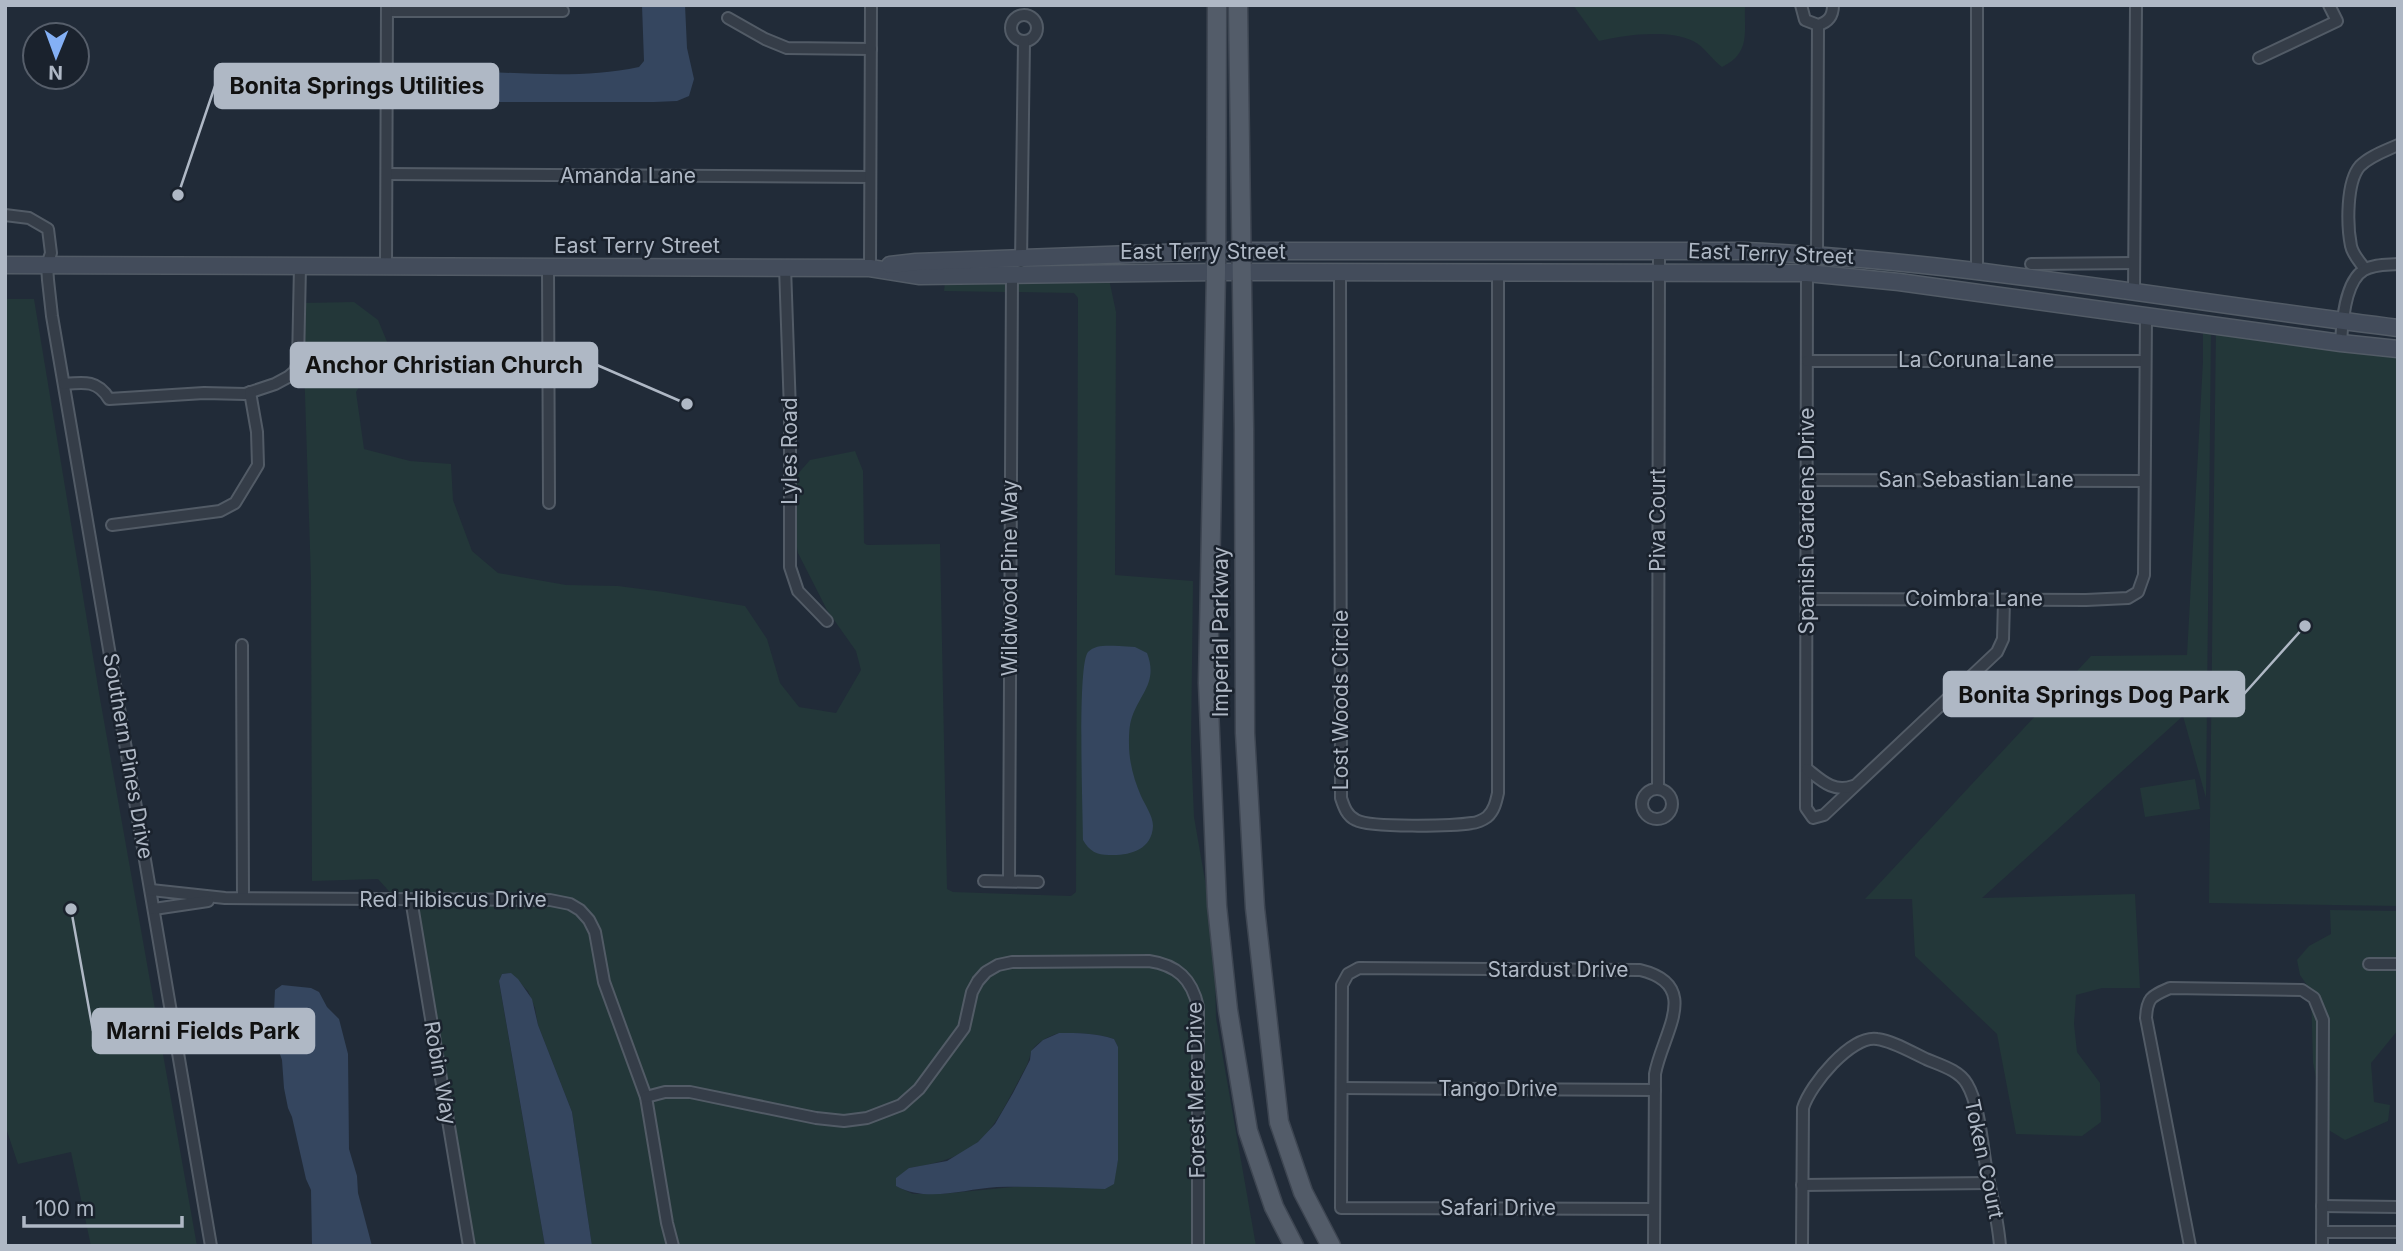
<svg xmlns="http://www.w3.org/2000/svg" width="2403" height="1251" font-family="Inter,sans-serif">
  <rect width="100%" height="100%" fill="#212b38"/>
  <g fill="#233739" fill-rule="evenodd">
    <path d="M1573 5H1745C1744 33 1751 53 1722 67 1712 60 1705 47 1693 41 1668 29 1624 35 1599 41Z"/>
    <path d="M1109 279 1116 312 1115 575 1193 581 1191 747 1194 817 1206 886 1215 975 1216 1018 1256 1246H592L572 1112 538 1025 535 1008 528 991 510 973 502 974 499 982 545 1246H466L415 920 378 879 312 881 311 579 302 303 354 302 378 320 388 344 356 392 364 449 410 461 451 464 453 500 472 551 498 573 566 585 618 586 664 592 745 606 767 639 780 683 799 707 836 713 861 670 856 651 827 610 798 553 790 509 796 476 810 460 855 451 863 471 864 543 867 545 940 544 947 889 953 892 1071 896 1076 892 1078 298 1074 293 944 291 945 282ZM1059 1033C1078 1033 1096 1033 1114 1039L1118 1047V1160L1114 1177 941 1194H913L896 1186 909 1168C987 1157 993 1127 1027 1065 1029 1060 1030 1054 1032 1050 1039 1041 1049 1036 1059 1033Z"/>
    <polygon points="5,299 34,299 99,693 197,1246 91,1246 71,1152 18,1164 5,1125"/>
    <polygon points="2216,325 2398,349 2398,906 2209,903"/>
    <polygon points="2203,330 2211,331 2206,798 2183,716 1982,898 2135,894 2140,988 2102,988 2076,995 2074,1024 2077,1052 2100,1083 2101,1122 2082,1136 2016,1134 1997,1034 1915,956 1912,899 1865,899 2091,656 2187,655 2203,361"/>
    <polygon points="2195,779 2200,809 2145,817 2140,788"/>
    <polygon points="2330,910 2398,911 2398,1030 2371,1063 2374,1102 2390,1105 2388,1121 2345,1140 2327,1129 2313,1063 2311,991 2300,975 2297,960 2309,946 2331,934"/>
  </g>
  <g fill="#35465f">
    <path d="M642 5H685L687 48 694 79 689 96 677 101 654 102H493C474 101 462 104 450 87V79L467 71C525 73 582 79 639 67L644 61Z"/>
    <path d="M1119 646 1135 647 1147 653C1158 682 1141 692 1132 717 1129 725 1129 736 1129 744 1129 762 1134 780 1141 796 1145 805 1153 816 1153 826 1152 850 1129 856 1109 855 1097 855 1089 851 1083 840 1083 814 1077 665 1088 652 1096 644 1109 646 1119 646Z"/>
    <polygon points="511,973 518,979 532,999 538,1025 572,1112 592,1246 545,1246 499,981 502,974"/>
    <polygon points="282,985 311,988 319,992 327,1007 339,1019 348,1054 349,1149 357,1176 358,1193 372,1246 312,1246 311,1190 306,1179 292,1117 288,1108 284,1088 282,1060 273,1034 275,990"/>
    <path d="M1059 1033C1078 1033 1096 1033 1114 1039L1118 1047V1160L1114 1184 1105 1189C1069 1188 1033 1186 997 1187 963 1189 928 1203 896 1186V1178L909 1168 947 1161 978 1142 995 1124 1013 1093 1030 1060 1031 1051 1043 1040Z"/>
  </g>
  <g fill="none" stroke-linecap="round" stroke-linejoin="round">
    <g stroke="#525b66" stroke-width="14">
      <g id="street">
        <path d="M1801 5 1805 20 1818 25C1829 22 1833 16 1833 5"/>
        <polyline points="1977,5 1977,272"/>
        <polyline points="387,11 563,11"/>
        <circle cx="1024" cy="28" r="13"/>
        <polyline points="728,18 765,39 787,48 871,49"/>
        <polyline points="1818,25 1817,254 1807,273 1806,808 1813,818 1824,815 1997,652 2003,639 2004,600"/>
        <polyline points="2259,58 2337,21 2329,5"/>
        <polyline points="387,174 870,177"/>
        <polyline points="5,215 29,218 48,229 51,253 47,265 48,280 52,316 211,1246"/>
        <polyline points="1021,262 1024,41"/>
        <polyline points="2031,264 2134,263"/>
        <polyline points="785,267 790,411 790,567 798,591 827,621"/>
        <polyline points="386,268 387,5"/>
        <polyline points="548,268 549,503"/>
        <polyline points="870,268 871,5"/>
        <path d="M2365 269C2360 262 2353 255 2351 246 2347 226 2346 182 2360 166 2370 156 2385 151 2398 145"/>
        <path d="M1340 272 1341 798C1344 807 1347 816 1356 820 1370 828 1453 826 1472 823 1476 823 1483 820 1487 817 1494 811 1496 802 1498 793V272"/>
        <polyline points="2134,293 2136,5"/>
        <path d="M2341 343C2342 323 2345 281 2364 270 2374 264 2387 265 2398 264"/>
        <polyline points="1807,361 2145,361"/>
        <path d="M64 384C84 382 98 380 109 399L204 393 245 394 275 384 288 377 295 371 298 362 300 266"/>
        <polyline points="1807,480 2144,481"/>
        <polyline points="112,525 220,511 235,503 258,465 257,432 250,392"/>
        <polyline points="1807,599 2086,600 2128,598 2138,592 2144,575 2146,316"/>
        <polyline points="242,645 243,898"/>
        <path d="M1807 769C1821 780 1833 793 1853 786"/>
        <circle cx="1657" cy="804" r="15"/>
        <polyline points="1658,789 1659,251"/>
        <polyline points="984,881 1038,882"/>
        <polyline points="1009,881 1012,275"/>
        <polyline points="151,890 225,898 550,900 570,904 580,910 589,920 595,932 604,982 646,1097 667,1223 673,1246"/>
        <polyline points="411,899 469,1246"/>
        <polyline points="154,909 208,901"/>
        <polyline points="2369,964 2398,964"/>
        <polyline points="1342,1088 1655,1090"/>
        <path d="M646 1097 665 1092H690L816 1118 844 1121 867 1118 901 1105 919 1089 964 1028 972 992 978 981 986 972 998 965 1012 962 1149 961C1177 965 1192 979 1198 1007V1246"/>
        <polyline points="1802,1185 1989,1183"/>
        <polyline points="2322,1206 2398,1207"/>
        <polyline points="2322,1232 2398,1232"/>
        <path d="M1654 1246 1655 1074C1662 1034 1703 985 1640 970L1359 968 1348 974 1342 985 1341 1208 1654 1209"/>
        <path d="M1802 1246 1803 1108C1810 1085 1851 1035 1877 1039 1893 1041 1911 1052 1926 1059 1940 1065 1959 1070 1967 1084 1979 1104 1982 1143 1986 1167 1991 1193 1998 1219 2000 1246"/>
        <path d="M2190 1246 2146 1018C2147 997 2152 996 2170 988L2302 990 2314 998 2323 1020 2322 1246"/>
      </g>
    </g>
    <g stroke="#525b66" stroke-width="19">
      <g id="secondary">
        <polyline points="5,265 870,268 920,276 1216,272 1807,273 1899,282 2341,343 2398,349"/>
        <path d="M890 265 916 262 1216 251H1744C1963 261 2180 301 2398 328"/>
      </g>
    </g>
    <g stroke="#3e4652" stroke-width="21">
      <g id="primary">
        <polyline points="1217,5 1216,272 1208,683 1217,906 1228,1010 1248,1131 1274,1207 1294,1246"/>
        <polyline points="1238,5 1244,429 1245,733 1255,908 1279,1122 1303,1192 1331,1246"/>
      </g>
    </g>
    <use href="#street" stroke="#353d48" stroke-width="10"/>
    <use href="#secondary" stroke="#434c5b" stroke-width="16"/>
    <use href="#primary" stroke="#535c69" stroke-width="18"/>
  </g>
  <g text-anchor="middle" stroke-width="5" stroke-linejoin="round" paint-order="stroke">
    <g font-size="21" fill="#afb8c5" stroke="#1a222d">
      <text x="628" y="183">Amanda Lane</text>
      <text x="637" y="253">East Terry Street</text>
      <text x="1203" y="259">East Terry Street</text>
      <text transform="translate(1771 254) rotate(2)" y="7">East Terry Street</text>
      <text x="1976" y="367">La Coruna Lane</text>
      <text transform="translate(790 451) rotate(-90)" y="7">Lyles Road</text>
      <text x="1976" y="487">San Sebastian Lane</text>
      <text transform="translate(1658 520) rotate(-90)" y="7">Piva Court</text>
      <text transform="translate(1807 521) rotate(-90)" y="7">Spanish Gardens Drive</text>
      <text transform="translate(1010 578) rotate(-90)" y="7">Wildwood Pine Way</text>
      <text x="1974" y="606">Coimbra Lane</text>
      <text transform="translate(1221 632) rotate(-90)" y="7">Imperial Parkway</text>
      <text transform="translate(1341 700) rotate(-90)" y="7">Lost Woods Circle</text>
      <text transform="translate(128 756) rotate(80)" y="7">Southern Pines Drive</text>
      <text x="453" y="907">Red Hibiscus Drive</text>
      <text x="1558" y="977">Stardust Drive</text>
      <text transform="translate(440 1073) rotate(80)" y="7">Robin Way</text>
      <text x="1498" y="1096">Tango Drive</text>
      <text transform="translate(1196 1090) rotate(-91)" y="7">Forest Mere Drive</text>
      <text transform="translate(1984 1159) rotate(78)" y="7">Token Court</text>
      <text x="1498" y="1215">Safari Drive</text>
    </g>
  </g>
  <path fill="none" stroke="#afb8c5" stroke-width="2.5" d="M178 195L215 86M687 404L597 365M2305 626L2244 694M71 909L93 1031"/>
  <g fill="#afb8c5" stroke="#1a222d" stroke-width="2.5">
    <circle cx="178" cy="195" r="7"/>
    <circle cx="687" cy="404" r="7"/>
    <circle cx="2305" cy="626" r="7"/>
    <circle cx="71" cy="909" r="7"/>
  </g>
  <g fill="#afb8c5" stroke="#afb8c5" stroke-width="2.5">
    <rect x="215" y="64" width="283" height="44" rx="7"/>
    <rect x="291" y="343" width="306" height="44" rx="7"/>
    <rect x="1944" y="672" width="300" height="44" rx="7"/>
    <rect x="93" y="1009" width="221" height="44" rx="7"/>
  </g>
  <g font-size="23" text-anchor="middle" font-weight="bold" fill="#111">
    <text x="357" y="94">Bonita Springs Utilities</text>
    <text x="444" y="373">Anchor Christian Church</text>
    <text x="2094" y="703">Bonita Springs Dog Park</text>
    <text x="203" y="1039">Marni Fields Park</text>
  </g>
  <rect width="2403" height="1251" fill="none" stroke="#afb8c5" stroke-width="14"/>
  <g transform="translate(56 56) rotate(181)"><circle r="33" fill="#1a222d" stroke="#565e6a" stroke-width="2"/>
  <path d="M0-5L12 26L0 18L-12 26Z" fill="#84b0f5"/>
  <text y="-10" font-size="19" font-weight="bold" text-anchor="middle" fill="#afb8c5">N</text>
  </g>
  <path d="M24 1216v10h158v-10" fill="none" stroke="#afb8c5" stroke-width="3.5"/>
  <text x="35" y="1216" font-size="21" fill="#afb8c5" stroke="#1a222d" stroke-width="5" paint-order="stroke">100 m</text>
</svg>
